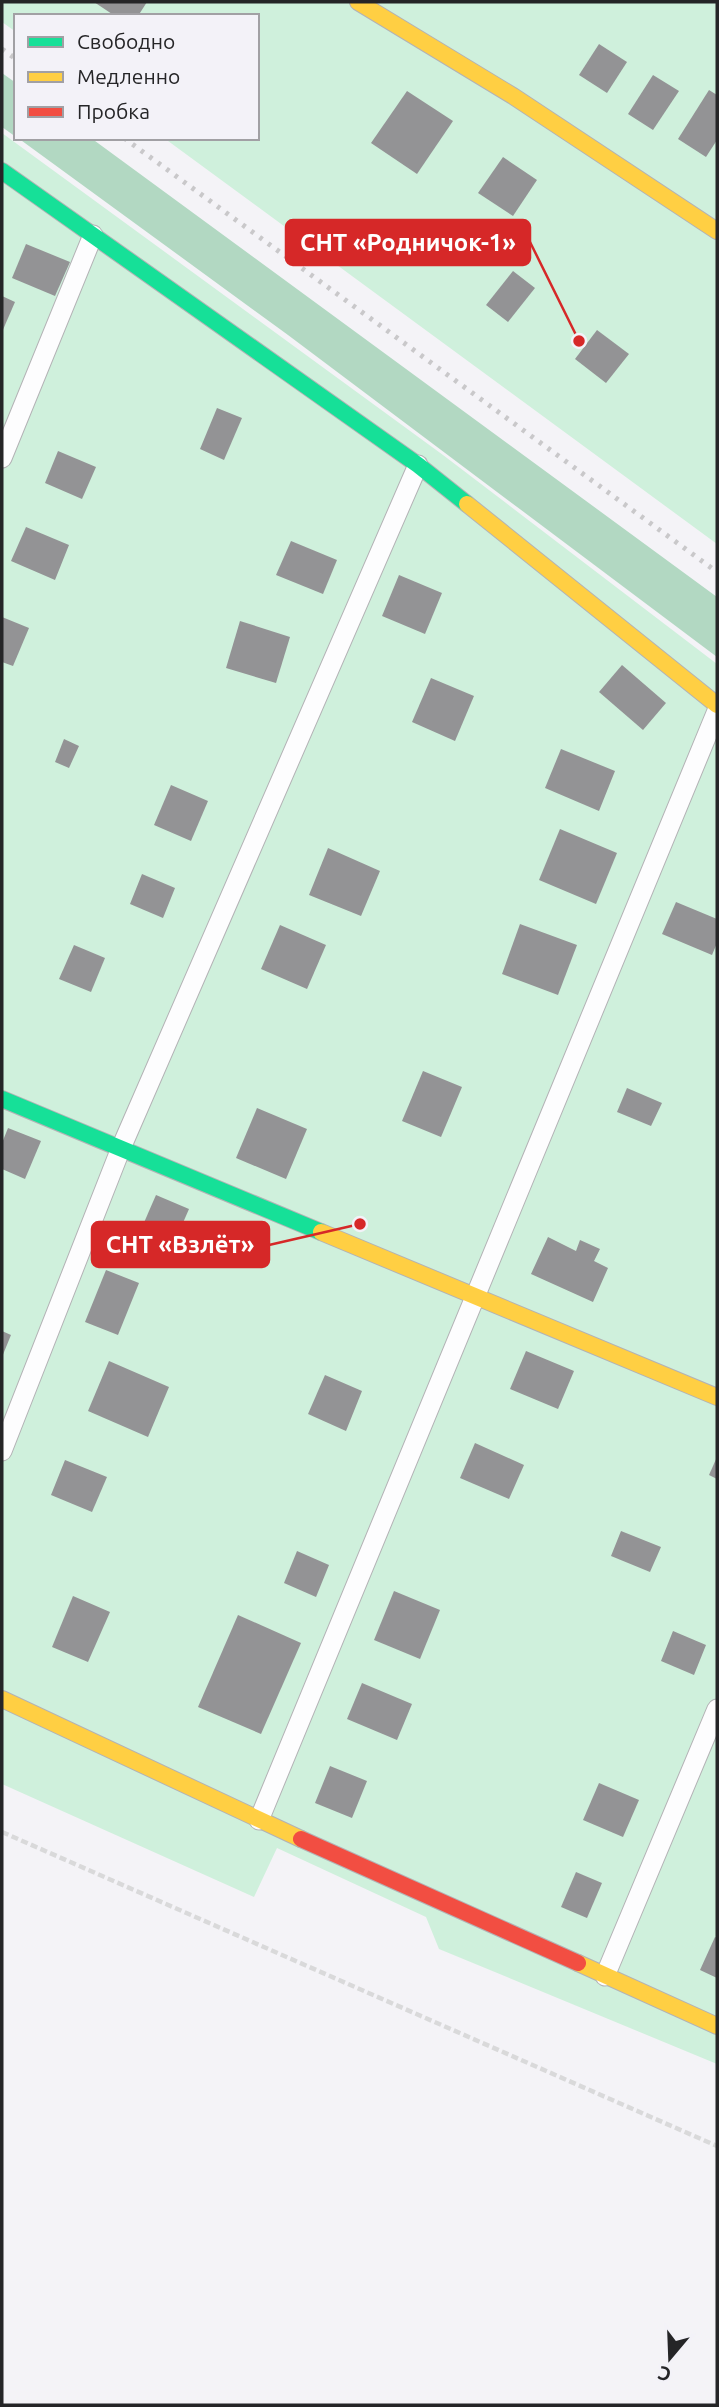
<svg xmlns="http://www.w3.org/2000/svg" width="719" height="2407" font-family="Ubuntu,sans-serif">
  <rect width="100%" height="100%" fill="#f4f3f7"/>
  <g fill="#cff0dc">
    <polygon points="2,2 717,2 717,544 164,138 257,138 257,16 16,16 16,32 2,22"/>
    <polygon points="2,133 443,455 717,664 717,2064 439,1949 426,1917 277,1848 254,1897 2,1784"/>
  </g>
  <g fill="#b2d8c2">
    <polygon points="2,73 16,83 16,137 2,127"/>
    <polygon points="18,138 91,138 717,597 717,657 288,335"/>
  </g>
  <g fill="#939395">
    <polygon points="94,2 147,2 138,16 115,16"/>
    <polygon points="599,44 627,62 607,93 579,75"/>
    <polygon points="653,75 679,91 653,130 628,114"/>
    <polygon points="709,90 717,95 717,140 706,157 678,139"/>
    <polygon points="407,91 453,121 417,174 371,143"/>
    <polygon points="503,157 537,180 513,216 478,193"/>
    <polygon points="26,244 70,262 55,296 12,278"/>
    <polygon points="513,271 535,288 508,322 486,305"/>
    <polygon points="2,296 15,302 2,332"/>
    <polygon points="597,330 629,354 606,383 575,359"/>
    <polygon points="217,408 242,418 224,460 200,449"/>
    <polygon points="58,451 96,467 82,499 45,483"/>
    <polygon points="26,527 69,545 55,580 11,561"/>
    <polygon points="291,541 337,560 323,594 276,575"/>
    <polygon points="399,575 442,593 425,634 382,616"/>
    <polygon points="2,617 29,628 13,666 2,662"/>
    <polygon points="240,621 290,637 276,683 226,668"/>
    <polygon points="622,665 666,703 643,730 599,692"/>
    <polygon points="431,678 474,696 455,741 412,722"/>
    <polygon points="64,739 79,746 69,768 55,762"/>
    <polygon points="561,749 615,771 599,811 545,788"/>
    <polygon points="171,785 208,801 191,841 154,825"/>
    <polygon points="560,829 617,853 596,904 539,880"/>
    <polygon points="328,848 380,871 361,916 309,895"/>
    <polygon points="142,874 175,888 163,918 130,904"/>
    <polygon points="676,902 717,919 717,943 712,955 662,934"/>
    <polygon points="520,924 577,945 558,995 502,974"/>
    <polygon points="280,925 326,945 307,989 261,969"/>
    <polygon points="74,945 105,958 91,992 59,979"/>
    <polygon points="423,1071 462,1087 441,1137 402,1121"/>
    <polygon points="627,1088 662,1103 651,1126 617,1112"/>
    <polygon points="257,1108 307,1129 286,1179 236,1158"/>
    <polygon points="8,1128 41,1141 25,1179 2,1169 2,1143"/>
    <polygon points="156,1195 189,1209 172,1248 139,1234"/>
    <polygon points="548,1237 576,1251 580,1240 600,1249 594,1261 608,1268 593,1302 531,1274"/>
    <polygon points="106,1270 139,1283 118,1335 85,1322"/>
    <polygon points="2,1331 11,1335 2,1357"/>
    <polygon points="526,1351 574,1371 558,1409 510,1389"/>
    <polygon points="109,1361 169,1387 148,1437 88,1411"/>
    <polygon points="325,1375 362,1391 346,1431 308,1414"/>
    <polygon points="475,1443 524,1465 509,1499 460,1478"/>
    <polygon points="717,1457 717,1479 709,1475"/>
    <polygon points="65,1460 107,1477 92,1512 51,1495"/>
    <polygon points="621,1531 661,1547 650,1572 611,1556"/>
    <polygon points="297,1551 329,1565 316,1597 284,1583"/>
    <polygon points="394,1591 440,1610 420,1659 374,1640"/>
    <polygon points="73,1596 110,1612 88,1662 52,1647"/>
    <polygon points="238,1615 301,1643 261,1734 198,1707"/>
    <polygon points="673,1631 706,1645 694,1675 661,1661"/>
    <polygon points="362,1683 412,1704 397,1740 347,1719"/>
    <polygon points="330,1766 367,1781 352,1818 315,1803"/>
    <polygon points="599,1783 639,1800 623,1837 583,1820"/>
    <polygon points="576,1872 602,1883 587,1918 561,1907"/>
    <polygon points="715,1937 717,1938 717,1978 700,1970"/>
  </g>
  <g fill="none" stroke-linecap="round" stroke-linejoin="round">
    <g stroke="#b3b2b5" stroke-width="21">
      <g id="lane">
        <polyline points="2,458 93,235"/>
        <polyline points="2,1451 121,1148 418,465"/>
        <polyline points="259,1820 717,711"/>
        <polyline points="605,1976 717,1709"/>
      </g>
    </g>
    <g stroke="#b3b2b5" stroke-width="18">
      <g id="fast">
        <polyline points="2,171 418,465 467,504"/>
        <polyline points="2,1099 321,1232"/>
      </g>
    </g>
    <g stroke="#b3b2b5" stroke-width="18">
      <g id="slow">
        <polyline points="358,2 513,96 717,231"/>
        <polyline points="467,504 717,705"/>
        <polyline points="321,1232 717,1397"/>
        <polyline points="2,1699 301,1839"/>
        <polyline points="578,1963 717,2026"/>
      </g>
    </g>
    <g stroke="#b3b2b5" stroke-width="18">
      <polyline id="jam" points="301,1839 578,1963"/>
    </g>
    <polyline stroke="#d9d9da" stroke-width="4.5" stroke-dasharray="7 3.5" stroke-linecap="butt" points="2,1832 717,2146"/>
    <use href="#lane" stroke="#fdfdfe" stroke-width="19"/>
    <use href="#fast" stroke="#16e098" stroke-width="16"/>
    <use href="#slow" stroke="#ffcf43" stroke-width="16"/>
    <use href="#jam" stroke="#f24e42" stroke-width="16"/>
    <g stroke="#c9c8ca" stroke-width="5" stroke-dasharray="3.5 7" stroke-linecap="butt">
      <polyline points="2,49 16,59"/>
      <polyline points="124,138 717,572"/>
    </g>
  </g>
  <path fill="none" stroke="#d62828" stroke-width="2.5" d="M579 341L530 242M360 1224L269 1245"/>
  <g fill="#d62828" stroke="#f3f2f8" stroke-width="2.5">
    <circle cx="579" cy="341" r="7"/>
    <circle cx="360" cy="1224" r="7"/>
  </g>
  <g fill="#d62828" stroke="#d62828" stroke-width="2.5">
    <rect x="286" y="220" width="244" height="45" rx="7"/>
    <rect x="92" y="1222" width="177" height="45" rx="7"/>
  </g>
  <g font-size="24" text-anchor="middle" font-weight="bold" fill="#fff">
    <text x="408" y="251">СНТ «Родничок-1»</text>
    <text x="180" y="1253">СНТ «Взлёт»</text>
  </g>
  <rect width="719" height="2407" fill="none" stroke="#252527" stroke-width="7"/>
  <rect x="14" y="14" width="245" height="126" fill="#f3f2f8" stroke="#a1a0a4" stroke-width="2"/>
  <rect x="28" y="37" width="35" height="10" fill="#16e098" stroke="#a1a0a4" stroke-width="2"/>
  <text x="77" y="49" font-size="21" fill="#252527">Свободно</text>
  <rect x="28" y="72" width="35" height="10" fill="#ffcf43" stroke="#a1a0a4" stroke-width="2"/>
  <text x="77" y="84" font-size="21" fill="#252527">Медленно</text>
  <rect x="28" y="107" width="35" height="10" fill="#f24e42" stroke="#a1a0a4" stroke-width="2"/>
  <text x="77" y="119" font-size="21" fill="#252527">Пробка</text>
  <g transform="translate(670 2358) rotate(199)" stroke="#f3f2f8" stroke-width="5" paint-order="stroke">
  <path d="M0-5L12 26L0 18L-12 26Z" fill="#252527"/>
  <text y="-10" font-size="19" font-weight="bold" text-anchor="middle" fill="#252527">С</text>
  </g>
</svg>
